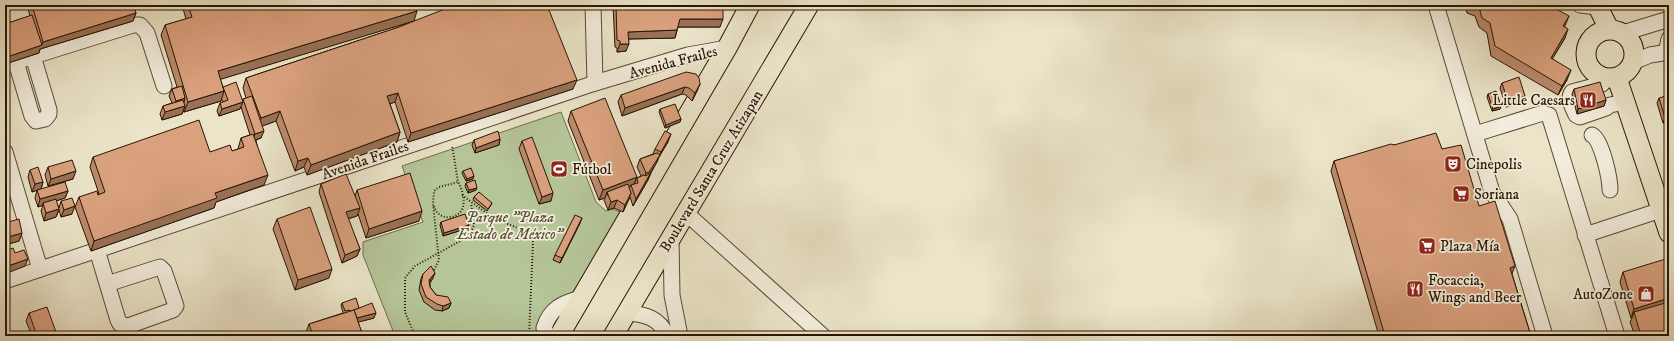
<svg xmlns="http://www.w3.org/2000/svg" width="1674" height="341" font-family="'IM FELL DW Pica',serif">
  <rect width="100%" height="100%" fill="#ebe4c9"/>
  <filter id="stains"><feTurbulence type="fractalNoise" baseFrequency=".005" numOctaves="4"/><feColorMatrix values="0 0 0 0 .2 0 0 0 0 .09 0 0 0 0 .02 0 0 0 .5 -.17"/></filter>
  <radialGradient id="worn" r=".72"><stop offset=".6" stop-color="#630" stop-opacity="0"/><stop offset="1" stop-color="#630" stop-opacity=".3"/></radialGradient>
  <polygon fill="#b5c598" stroke="#6e6d4c" points="561,112 596,202 606,211 613,209 622,213 548,336 395,336 363,255 363,242 423,222 402,166"/>
  <g fill="none" stroke-linecap="round" stroke-linejoin="round">
    <g stroke="#594932" stroke-width="17">
      <g id="minor">
        <polyline points="593,5 595,83"/>
        <polyline points="1436,5 1492,192 1510,219 1545,336"/>
        <polyline points="1580,5 1598,7"/>
        <polyline points="1623,33 1669,19"/>
        <polyline points="1666,53 1669,39"/>
        <polyline points="16,62 32,116 36,121 45,119 49,114 49,110 33,56"/>
        <polyline points="1633,62 1650,55 1669,52"/>
        <polyline points="5,65 133,25 140,25 147,33 164,86"/>
        <path d="M1607 78 1602 84 1572 92C1567 99 1573 108 1576 115L1580 117 1606 108 1610 105 1625 102"/>
        <polyline points="1475,134 1543,113 1549,115 1617,336"/>
        <path d="M1592 135C1602 140 1610 179 1610 190"/>
        <polyline points="5,152 40,269"/>
        <polyline points="686,213 823,336"/>
        <polyline points="1585,235 1661,210"/>
        <polyline points="671,238 672,295 680,336"/>
        <polyline points="97,250 118,320 120,324 128,326 173,310 176,306 164,271 160,267 107,284"/>
        <polyline points="5,281 595,83 688,55 727,48"/>
        <path d="M627 313C645 314 660 318 667 336"/>
        <path d="M547 336 544 328C550 308 563 303 581 298"/>
      </g>
    </g>
    <g stroke="#281500" stroke-width="21">
      <g id="major">
        <polyline points="1597,5 1609,29"/>
        <circle cx="1610" cy="54" r="24"/>
        <polyline points="1617,78 1669,233"/>
        <polyline points="559,336 727,48 750,5"/>
        <polyline points="613,336 809,5"/>
      </g>
    </g>
    <g stroke="#281500" stroke-width="2" stroke-dasharray="1 2" stroke-linecap="butt">
      <polyline points="462,195 493,218 528,232 532,236 533,242 529,336"/>
      <path d="M434 206C435 209 437 213 439 214 447 221 461 216 463 207 465 198 462 189 458 182"/>
      <polyline points="434,270 439,260 433,204 434,191 439,187 458,182 452,145"/>
      <polyline points="415,336 405,312 405,278 415,266 462,240 471,232 474,225 471,203"/>
    </g>
    <use href="#minor" stroke="#f2eddc" stroke-width="15"/>
    <use href="#major" stroke="#ebe4c9" stroke-width="19"/>
  </g>
  <g fill="#bb8a6c" stroke="#281500" fill-rule="evenodd">
    <polygon points="27,5 133,5 136,13 133,21 40,49 39,53 5,64 5,24 30,16"/>
    <path d="M182 5H415L414 21 573 89 408 142 395 102 390 104 400 132 397 142 307 175 304 167 295 171 276 121 262 126 261 138 256 140 264 185 216 202 214 208 91 251 75 207 79 197 99 194 90 167 93 157 210 152 232 151 238 149 241 138 250 135 241 107 240 109 219 116 217 111 220 103 223 102 221 98V101L184 112V110L182 114 162 120 160 114 163 106 172 103 169 96 172 89 177 87 161 35 165 25 186 19ZM413 21 399 27 246 78 243 88 246 98 243 99 242 100 223 87 220 79Z"/>
    <polygon points="613,5 723,5 720,27 678,27 675,38 629,39 626,51 617,52 617,48 615,47"/>
    <polygon points="1465,5 1549,5 1565,27 1565,38 1552,59 1567,80 1558,95 1491,56 1487,33 1479,27 1475,16 1467,13"/>
    <polygon points="1502,83 1523,102 1506,107 1500,88"/>
    <polygon points="700,84 697,91 692,101 686,95 682,94 622,116 618,102 621,95"/>
    <polygon points="1574,89 1606,100 1604,106 1577,114 1572,94"/>
    <polygon points="1488,94 1501,106 1500,109 1492,111 1487,97"/>
    <polygon points="1659,98 1669,122 1663,123 1657,103"/>
    <polygon points="660,109 681,119 680,122 665,128 659,112"/>
    <polygon points="571,111 634,184 637,178 641,176 637,167 640,159 653,154 655,149 668,142 659,157 657,162 651,173 648,180 633,206 630,197 623,212 614,208 608,210 604,200 605,198 599,200 568,121"/>
    <polygon points="1669,126 1669,139 1667,132"/>
    <polygon points="500,139 499,145 475,153 472,145 474,140"/>
    <polygon points="522,141 551,201 539,204 519,149"/>
    <polygon points="1394,145 1442,149 1479,206 1512,274 1531,336 1379,336 1331,171 1334,161"/>
    <polygon points="48,167 73,179 48,186 45,175"/>
    <polygon points="30,170 43,182 41,189 68,191 65,198 56,201 59,208 61,201 72,214 61,217 59,210 56,217 44,221 41,211 43,205 38,207 35,198 37,190 32,192 28,177"/>
    <polygon points="463,171 473,179 466,181 462,173"/>
    <polygon points="466,183 476,190 468,193 465,186"/>
    <polygon points="321,184 355,196 357,190 419,221 366,238 358,214 357,216 348,219 360,249 357,256 342,263 319,192"/>
    <polygon points="474,197 492,203 491,205 487,211 473,200"/>
    <polygon points="277,219 329,278 295,290 273,229"/>
    <polygon points="441,222 468,228 443,236 440,225"/>
    <polygon points="5,223 22,233 19,241 5,245"/>
    <polygon points="580,223 560,263 553,260 555,255"/>
    <polygon points="1623,272 1669,336 1635,336 1630,322 1632,318 1631,318 1620,282"/>
    <polygon points="423,274 433,278 430,283 430,287 436,295 451,303 449,308 442,311 435,310 424,302 419,290 421,279"/>
    <polygon points="342,303 359,308 374,318 358,322 363,336 308,336 306,332 309,324 343,313 341,305"/>
    <polygon points="29,313 57,335 59,336 32,336 26,321"/>
  </g>
  <g fill="#997158" stroke="#281500">
    <polygon points="417,11 414,21 215,81 218,71"/>
    <polygon points="136,13 133,21 40,49 39,53 5,64 5,62 7,57 42,45 43,42"/>
    <polygon points="1569,16 1565,26 1560,35 1563,26"/>
    <polygon points="680,19 723,19 720,27 677,27"/>
    <polygon points="1568,29 1565,38 1547,68 1551,58"/>
    <polygon points="677,30 675,38 626,39 628,32"/>
    <polygon points="620,44 629,44 626,51 617,52"/>
    <polygon points="1571,70 1567,80 1558,95 1562,86"/>
    <polygon points="577,80 573,89 408,142 411,133"/>
    <polygon points="700,84 697,91 692,101 695,93"/>
    <polygon points="685,87 682,94 622,116 625,108"/>
    <polygon points="224,91 221,101 184,112 188,102"/>
    <polygon points="398,93 395,102 384,106 387,96"/>
    <polygon points="1525,96 1523,102 1506,107 1508,102"/>
    <polygon points="185,98 183,106 173,109 176,101"/>
    <polygon points="1606,100 1604,106 1577,114 1578,109"/>
    <polygon points="243,102 240,109 219,116 222,109"/>
    <polygon points="185,106 182,114 162,120 165,112"/>
    <polygon points="1501,106 1500,109 1492,111 1493,109"/>
    <polygon points="280,111 276,121 257,128 261,118"/>
    <polygon points="1669,117 1669,122 1663,123 1665,118"/>
    <polygon points="681,119 680,122 665,128 666,125"/>
    <polygon points="264,131 261,138 252,141 255,134"/>
    <polygon points="400,132 397,142 307,175 311,165"/>
    <polygon points="671,134 668,142 659,157 657,162 646,180 643,181 646,173 659,156 661,152"/>
    <polygon points="500,139 499,145 475,153 476,148"/>
    <polygon points="308,158 304,167 295,171 298,161"/>
    <polygon points="76,171 73,179 48,186 51,179"/>
    <polygon points="651,172 648,180 633,206 636,199"/>
    <polygon points="268,175 264,185 216,202 214,208 91,251 94,241 215,193"/>
    <polygon points="474,176 473,179 466,181 467,179"/>
    <polygon points="637,177 633,186 631,185 630,187 608,196 607,192 605,198 599,200 603,190"/>
    <polygon points="43,182 41,189 32,192 35,184"/>
    <polygon points="477,188 476,190 468,193 469,190"/>
    <polygon points="68,191 65,198 44,205 43,203 43,205 38,207 40,199"/>
    <polygon points="553,193 551,201 539,204 542,197"/>
    <polygon points="631,193 628,201 623,212 625,205"/>
    <polygon points="617,200 614,208 608,210 611,202"/>
    <polygon points="75,206 72,214 61,217 64,210"/>
    <polygon points="360,208 357,216 343,220 346,212"/>
    <polygon points="59,209 56,217 44,221 46,213"/>
    <polygon points="422,211 419,221 366,238 369,229"/>
    <polygon points="582,218 580,223 560,263 562,258"/>
    <polygon points="469,225 468,228 443,236 444,233"/>
    <polygon points="22,233 19,241 5,245 8,237"/>
    <polygon points="360,249 357,256 342,263 345,255"/>
    <polygon points="28,259 25,266 5,274 5,267"/>
    <polygon points="1515,266 1511,276 1510,268"/>
    <polygon points="332,269 329,278 295,290 298,280"/>
    <polygon points="435,273 433,278 427,285 429,280"/>
    <polygon points="1669,298 1669,306 1634,312 1632,318 1631,318 1634,309"/>
    <polygon points="451,303 449,308 442,311 443,306"/>
    <polygon points="376,313 374,318 355,323 357,318"/>
  </g>
  <g fill="#daa17e" stroke="#281500">
    <polygon points="32,5 133,5 136,13 43,42"/>
    <polygon points="188,5 415,5 417,11 218,71 224,91 188,102 165,25 192,17"/>
    <polygon points="455,5 547,5 577,80 411,133 398,93 387,96 400,132 311,165 308,158 298,161 280,111 261,118 246,78 399,27"/>
    <polygon points="616,5 723,5 723,19 680,19 677,30 628,32 629,44 620,44 620,41 617,40"/>
    <polygon points="1475,5 1549,5 1569,16 1563,26 1568,29 1551,58 1571,70 1562,86 1495,46 1490,23 1482,18 1479,7"/>
    <polygon points="32,15 42,45 7,57 5,51 5,24"/>
    <polygon points="686,72 696,74 699,78 700,84 695,93 689,88 685,87 625,108 621,95"/>
    <polygon points="1519,77 1525,96 1508,102 1502,83"/>
    <polygon points="236,82 243,102 222,109 220,103 228,100 223,87"/>
    <polygon points="1600,82 1606,100 1578,109 1574,89"/>
    <polygon points="182,86 185,98 176,101 172,89"/>
    <polygon points="1496,91 1501,106 1493,109 1488,94"/>
    <polygon points="1669,95 1669,117 1665,118 1659,98"/>
    <polygon points="252,96 264,131 255,134 243,99"/>
    <polygon points="605,98 637,177 603,190 571,111"/>
    <polygon points="183,100 185,106 165,112 163,106"/>
    <polygon points="675,104 681,119 666,125 660,109"/>
    <polygon points="199,120 210,152 230,145 232,151 244,147 241,138 253,134 268,175 215,193 217,198 94,241 79,197 97,191 98,195 105,192 93,157"/>
    <polygon points="498,131 500,139 476,148 474,140"/>
    <polygon points="665,131 671,134 661,152 655,149"/>
    <polygon points="1436,133 1442,149 1461,145 1479,206 1495,201 1515,266 1510,268 1531,336 1385,336 1334,161 1391,144 1394,145"/>
    <polygon points="532,137 553,193 542,197 522,141"/>
    <polygon points="657,153 660,155 649,172 646,173 640,159"/>
    <polygon points="72,160 76,171 51,179 48,167"/>
    <polygon points="38,167 43,182 35,184 30,170"/>
    <polygon points="471,168 474,176 467,179 463,171"/>
    <polygon points="651,172 636,199 631,185 638,183 637,178 644,175 646,176"/>
    <polygon points="410,173 422,211 369,229 357,190"/>
    <polygon points="346,174 360,208 346,212 360,249 345,255 321,184"/>
    <polygon points="475,180 477,188 469,190 466,183"/>
    <polygon points="65,182 68,191 40,199 37,190"/>
    <polygon points="628,184 631,193 625,205 617,200 611,202 607,192"/>
    <polygon points="479,192 492,203 488,209 474,197"/>
    <polygon points="72,198 75,206 64,210 61,201"/>
    <polygon points="56,199 59,209 46,213 43,203"/>
    <polygon points="310,207 332,269 298,280 277,219"/>
    <polygon points="465,214 469,225 444,233 441,222"/>
    <polygon points="575,215 582,218 562,258 555,255"/>
    <polygon points="19,219 22,233 8,237 5,223"/>
    <polygon points="13,248 15,253 24,250 28,259 5,267 5,251"/>
    <polygon points="1669,258 1669,298 1634,309 1623,272"/>
    <polygon points="431,266 435,273 429,280 430,287 436,295 448,297 451,303 443,306 437,304 426,297 421,284 423,274"/>
    <polygon points="356,298 359,308 354,310 350,311 349,310 345,311 342,303"/>
    <polygon points="1669,302 1669,336 1641,336 1634,312"/>
    <polygon points="372,303 376,313 357,318 354,310"/>
    <polygon points="47,307 57,335 59,336 37,336 29,313"/>
    <polygon points="354,310 363,336 313,336 309,324"/>
    <polygon points="5,323 9,336 5,336"/>
    <polygon points="93,331 95,336 79,336"/>
  </g>
  <defs>
    <g id="restaurant-square" transform="scale(0.9)"><rect x="-9" y="-9" width="18" height="18" rx="4" fill="#8f2418" stroke="#f2eddc"/><path d="M-5-6h1v4h1v-4h1v4h1v-4h1v5L-1.5 .5V6h-2V.5L-5-1ZM5-6V6H3V1.5H1.5Q1.5-4 5-6Z" fill="#fff"/></g>
    <g id="theatre-square" transform="scale(0.9)"><rect x="-9" y="-9" width="18" height="18" rx="4" fill="#8f2418" stroke="#f2eddc"/><path d="M-5-5.5Q0-4 5-5.5V0Q5 5 0 6Q-5 5-5 0ZM-3.3-2.5H-1v1.5H-3.3ZM1-2.5H3.3v1.5H1ZM-2.8 1Q0 5.5 2.8 1Z" fill="#fff"/></g>
    <g id="stadium-square" transform="scale(0.9)"><rect x="-9" y="-9" width="18" height="18" rx="4" fill="#8f2418" stroke="#f2eddc"/><path d="M0-5a6.5 5 0 1 0 0 10a6.5 5 0 1 0 0-10ZM-3.5-1.8h7v3.6h-7Z" fill="#fff"/></g>
    <g id="supermarket-square" transform="scale(0.9)"><rect x="-9" y="-9" width="18" height="18" rx="4" fill="#8f2418" stroke="#f2eddc"/><path d="M-6-5.5h2.5l.6 2H6L4.5 2H-2.5L-4.4-4H-6ZM-1.5 3.2a1.3 1.3 0 1 0 .1 0ZM3 3.2a1.3 1.3 0 1 0 .1 0Z" fill="#fff"/></g>
    <g id="shop-square" transform="scale(0.9)"><rect x="-9" y="-9" width="18" height="18" rx="4" fill="#8f2418" stroke="#f2eddc"/><path d="M-5-2.5h2.3a2.7 3.5 0 0 1 5.4 0H5L5.5 6h-11ZM-1.5-2.5h3a1.5 2.3 0 0 0-3 0Z" fill="#fff"/></g>
  </defs>
  <g fill-rule="evenodd">
    <use href="#restaurant-square" x="1588" y="100"/>
    <use href="#theatre-square" x="1453" y="164"/>
    <use href="#stadium-square" x="559" y="169"/>
    <use href="#supermarket-square" x="1461" y="194"/>
    <use href="#supermarket-square" x="1427" y="246"/>
    <use href="#restaurant-square" x="1415" y="289"/>
    <use href="#shop-square" x="1646" y="294"/>
  </g>
  <g text-anchor="middle" stroke-width="3.5" stroke-linejoin="round" paint-order="stroke">
    <g font-size="15" fill="#281500" stroke="#f2eddc">
      <text transform="translate(673 62) rotate(-15)" y="5">Avenida Frailes</text>
      <text transform="translate(365 160) rotate(-19)" y="5">Avenida Frailes</text>
      <text transform="translate(711 171) rotate(-59)" y="5">Boulevard Santa Cruz Atizapan</text>
    </g>
    <g font-size="15" fill="#281500" stroke="#f2eddc" text-anchor="start">
      <text x="1575" y="105" text-anchor="end">Little Caesars</text>
      <text x="1466" y="169">Cinepolis</text>
      <text x="572" y="174">Fútbol</text>
      <text x="1474" y="199">Soriana</text>
      <text x="1440" y="251">Plaza Mía</text>
      <text x="1428" y="285">Focaccia,<tspan x="1428" dy="17">Wings and Beer</tspan></text>
      <text x="1633" y="299" text-anchor="end">AutoZone</text>
    </g>
    <g font-size="15" font-style="italic" fill="#595335" stroke="#f2eddc">
      <text x="510" y="222">Parque "Plaza<tspan x="510" dy="17">Estado de México"</tspan></text>
    </g>
  </g>
  <rect width="1674" height="341" fill="none" stroke="#ebe4c9" stroke-width="20"/>
  <rect x="6" y="6" width="1662" height="329" fill="none" stroke="#281500" stroke-width="2"/>
  <rect x="10" y="10" width="1654" height="321" fill="none" stroke="#281500"/>
  <rect width="100%" height="100%" filter="url(#stains)"/>
  <rect width="100%" height="100%" fill="url(#worn)"/>
</svg>
